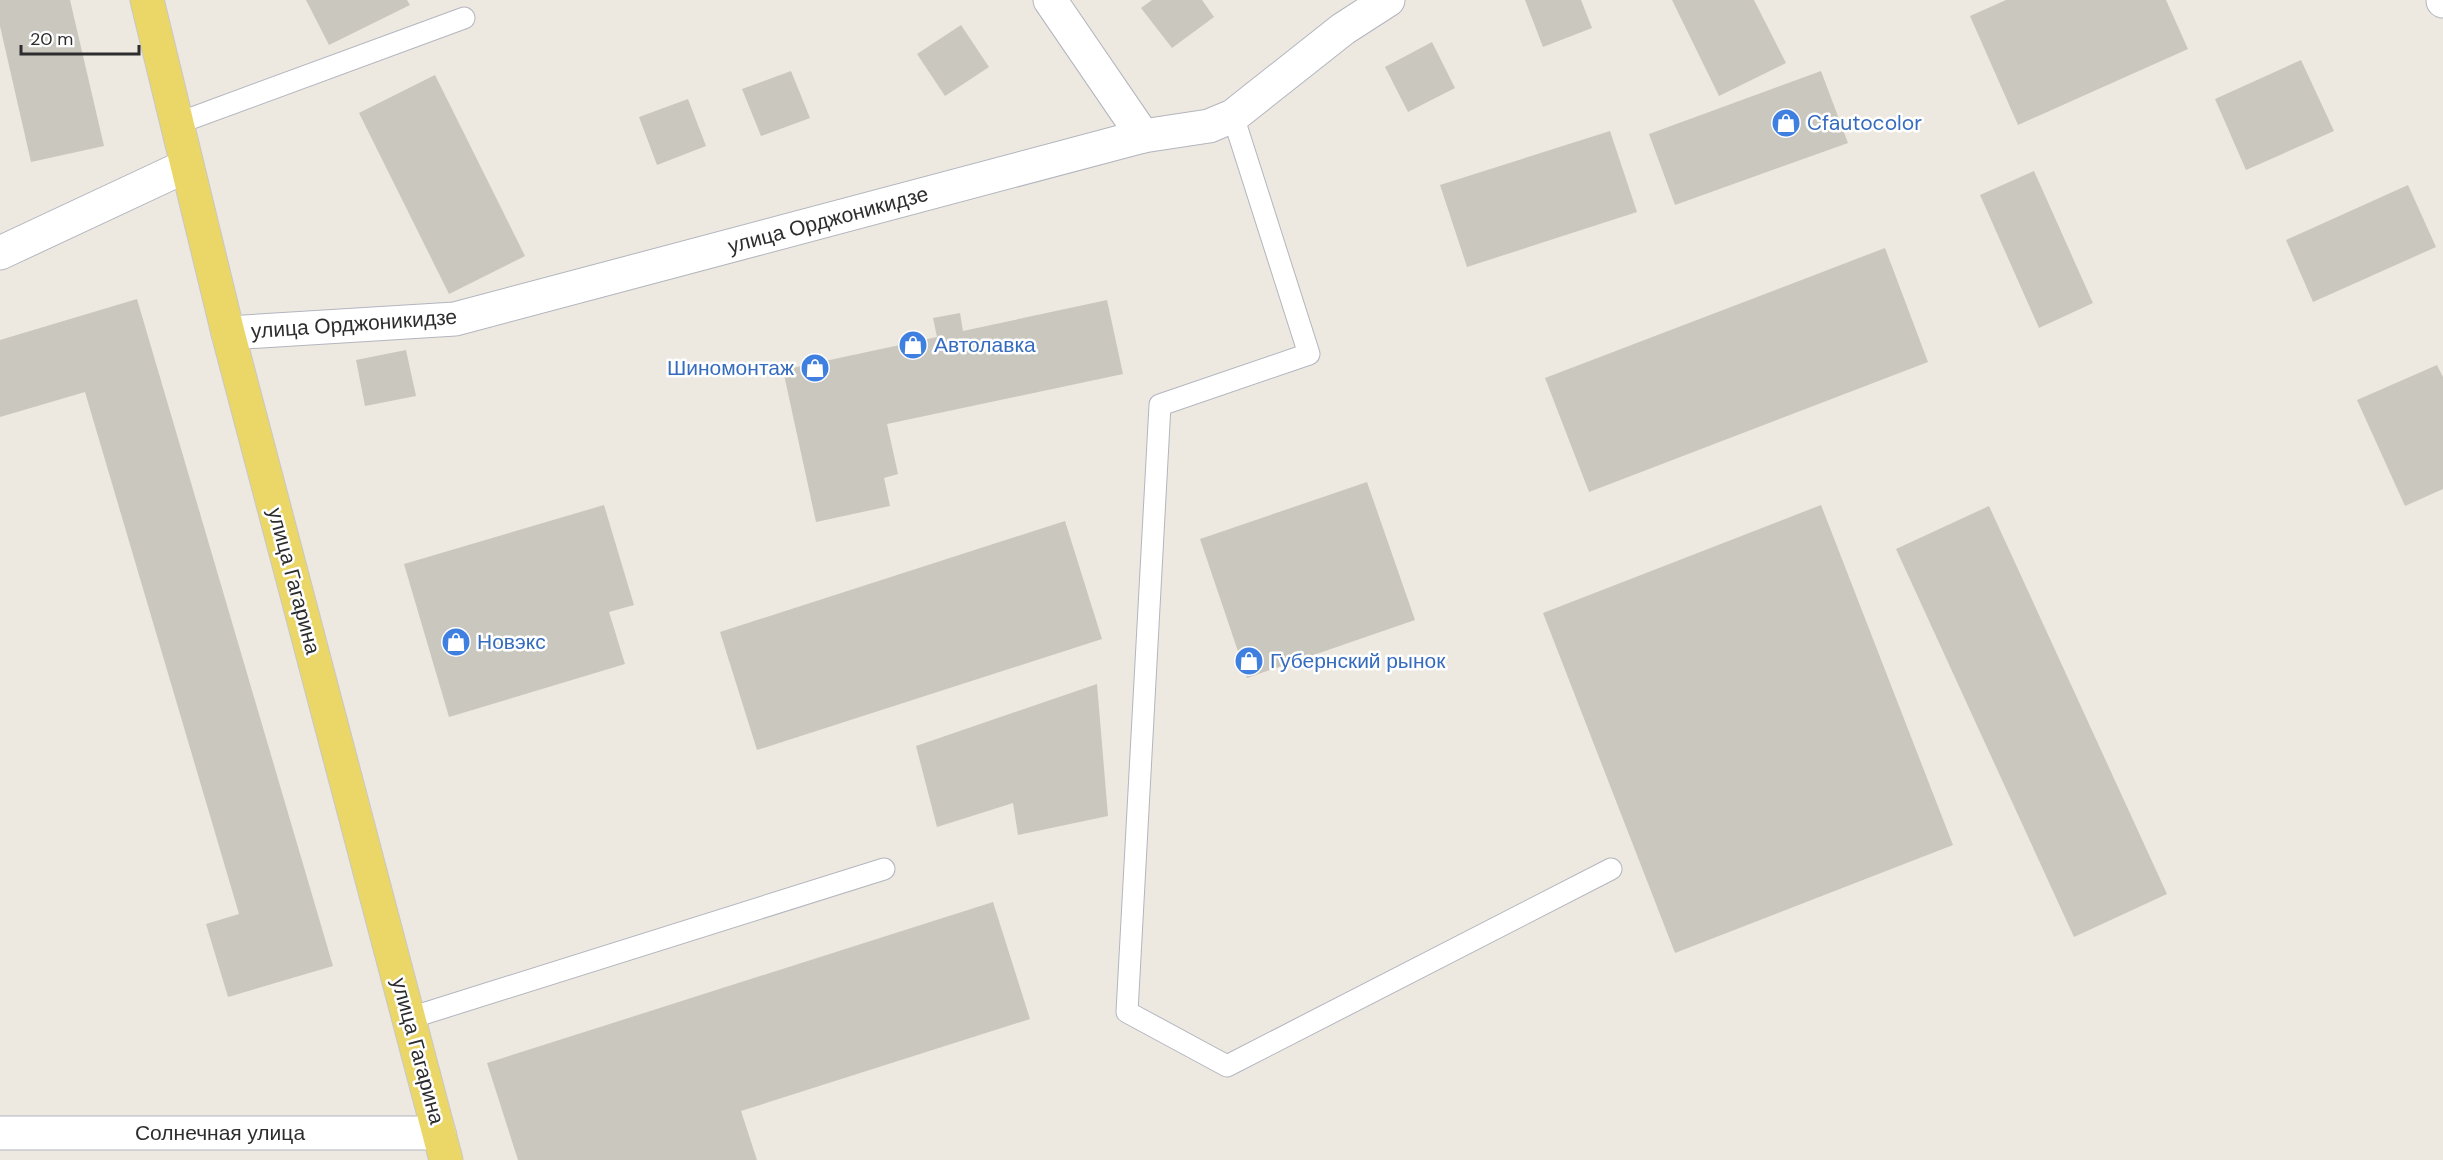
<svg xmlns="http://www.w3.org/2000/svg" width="2443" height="1160" font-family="'DM Sans',sans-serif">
  <rect width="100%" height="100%" fill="#ede9e0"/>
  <g fill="#c9c7be">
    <polygon points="0,0 70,0 104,146 31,162 0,26"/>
    <polygon points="306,0 407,0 410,5 329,45"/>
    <polygon points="1152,0 1202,0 1214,17 1172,48 1141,8"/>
    <polygon points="1525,0 1581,0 1592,28 1543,47"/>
    <polygon points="1672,0 1754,0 1786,63 1719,96"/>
    <polygon points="2006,0 2166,0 2188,49 2018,125 1970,16"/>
    <polygon points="961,25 989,67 945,96 917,54"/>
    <polygon points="1432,42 1455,88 1408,112 1385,67"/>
    <polygon points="2301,60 2334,131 2246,170 2215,99"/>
    <polygon points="791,71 810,118 761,136 742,89"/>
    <polygon points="1821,71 1848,143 1675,205 1649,134"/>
    <polygon points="435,75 525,256 449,294 359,113"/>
    <polygon points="688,99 706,146 657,165 639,117"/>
    <polygon points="1610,131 1637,212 1467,267 1440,185"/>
    <polygon points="2034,171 2093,303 2039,328 1980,195"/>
    <polygon points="2408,185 2436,247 2313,302 2286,240"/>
    <polygon points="1885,248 1928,362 1589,492 1545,378"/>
    <polygon points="137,299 333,966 228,997 206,924 239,914 85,392 0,417 0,340"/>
    <polygon points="1107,300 1123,374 887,424 898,474 884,478 890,506 816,522 783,370 937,337 933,318 960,313 963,331"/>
    <polygon points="406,350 416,396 365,406 356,360"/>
    <polygon points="2437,365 2443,377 2443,489 2405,506 2357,400"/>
    <polygon points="1367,482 1415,620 1247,678 1200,539"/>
    <polygon points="604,505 634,605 609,612 625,664 449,717 404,564"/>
    <polygon points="1821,505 1953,845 1675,953 1543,613"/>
    <polygon points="1989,506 2167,894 2074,937 1896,549"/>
    <polygon points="1065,521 1102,639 757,750 720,632"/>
    <polygon points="1097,684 1108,816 1018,835 1013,803 937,827 916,746"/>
    <polygon points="993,902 1030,1019 741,1111 757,1160 518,1160 487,1063"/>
  </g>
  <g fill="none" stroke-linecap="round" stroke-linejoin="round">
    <g stroke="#b3b5bf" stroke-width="23">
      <g id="service">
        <polyline points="1233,116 1309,354 1160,405 1127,1012 1227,1066 1611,869"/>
        <polyline points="176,124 464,18"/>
        <polyline points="410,1018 884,869"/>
      </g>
    </g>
    <g stroke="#b3b5bf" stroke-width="35">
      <g id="minor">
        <polyline points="1050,0 1143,136"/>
        <polyline points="0,253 186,166"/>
        <polyline points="228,333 455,319 1143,136 1209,126 1233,116 1343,29 1388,0"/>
        <polyline points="0,1133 439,1133"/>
      </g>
    </g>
    <g stroke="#b3b5bf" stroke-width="35">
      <polyline id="tertiary" points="2443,0 2443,1"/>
    </g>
    <g stroke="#c8c8c8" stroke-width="35">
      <polyline id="primary" points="147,0 228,333 446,1160"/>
    </g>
    <use href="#service" stroke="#fff" stroke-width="21"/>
    <use href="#minor" stroke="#fff" stroke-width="33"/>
    <use href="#tertiary" stroke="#fff" stroke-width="33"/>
    <use href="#primary" stroke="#ebd668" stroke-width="33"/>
  </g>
  <defs>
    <g id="shop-disc" transform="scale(1.5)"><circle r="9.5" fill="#3f7fe0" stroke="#fff"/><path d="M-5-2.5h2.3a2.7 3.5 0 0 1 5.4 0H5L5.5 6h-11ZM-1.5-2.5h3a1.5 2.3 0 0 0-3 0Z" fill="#fff"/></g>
  </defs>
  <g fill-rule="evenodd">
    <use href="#shop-disc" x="1786" y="123"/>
    <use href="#shop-disc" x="913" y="345"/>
    <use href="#shop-disc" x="815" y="368"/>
    <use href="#shop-disc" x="456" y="642"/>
    <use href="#shop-disc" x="1249" y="661"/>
  </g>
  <g text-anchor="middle" stroke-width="5" stroke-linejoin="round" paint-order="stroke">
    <g font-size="21" fill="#366cbe" stroke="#fff" text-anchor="start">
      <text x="1807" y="130">Cfautocolor</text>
      <text x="934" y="352">Автолавка</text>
      <text x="794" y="375" text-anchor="end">Шиномонтаж</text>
      <text x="477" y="649">Новэкс</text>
      <text x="1270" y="668">Губернский рынок</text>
    </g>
    <g font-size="21" fill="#2d2d2d" stroke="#fff">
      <text transform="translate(828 220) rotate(-15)" y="7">улица Орджоникидзе</text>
      <text transform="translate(354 324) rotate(-4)" y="7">улица Орджоникидзе</text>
      <text transform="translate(294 581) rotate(75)" y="7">улица Гагарина</text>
      <text transform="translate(418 1051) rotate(75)" y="7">улица Гагарина</text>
      <text x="220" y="1140">Солнечная улица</text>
    </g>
  </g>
  <path d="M21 45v9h118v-9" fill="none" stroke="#2d2d2d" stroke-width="3"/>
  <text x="30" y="45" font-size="18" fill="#2d2d2d" stroke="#ffffff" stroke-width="4.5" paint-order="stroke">20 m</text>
</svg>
